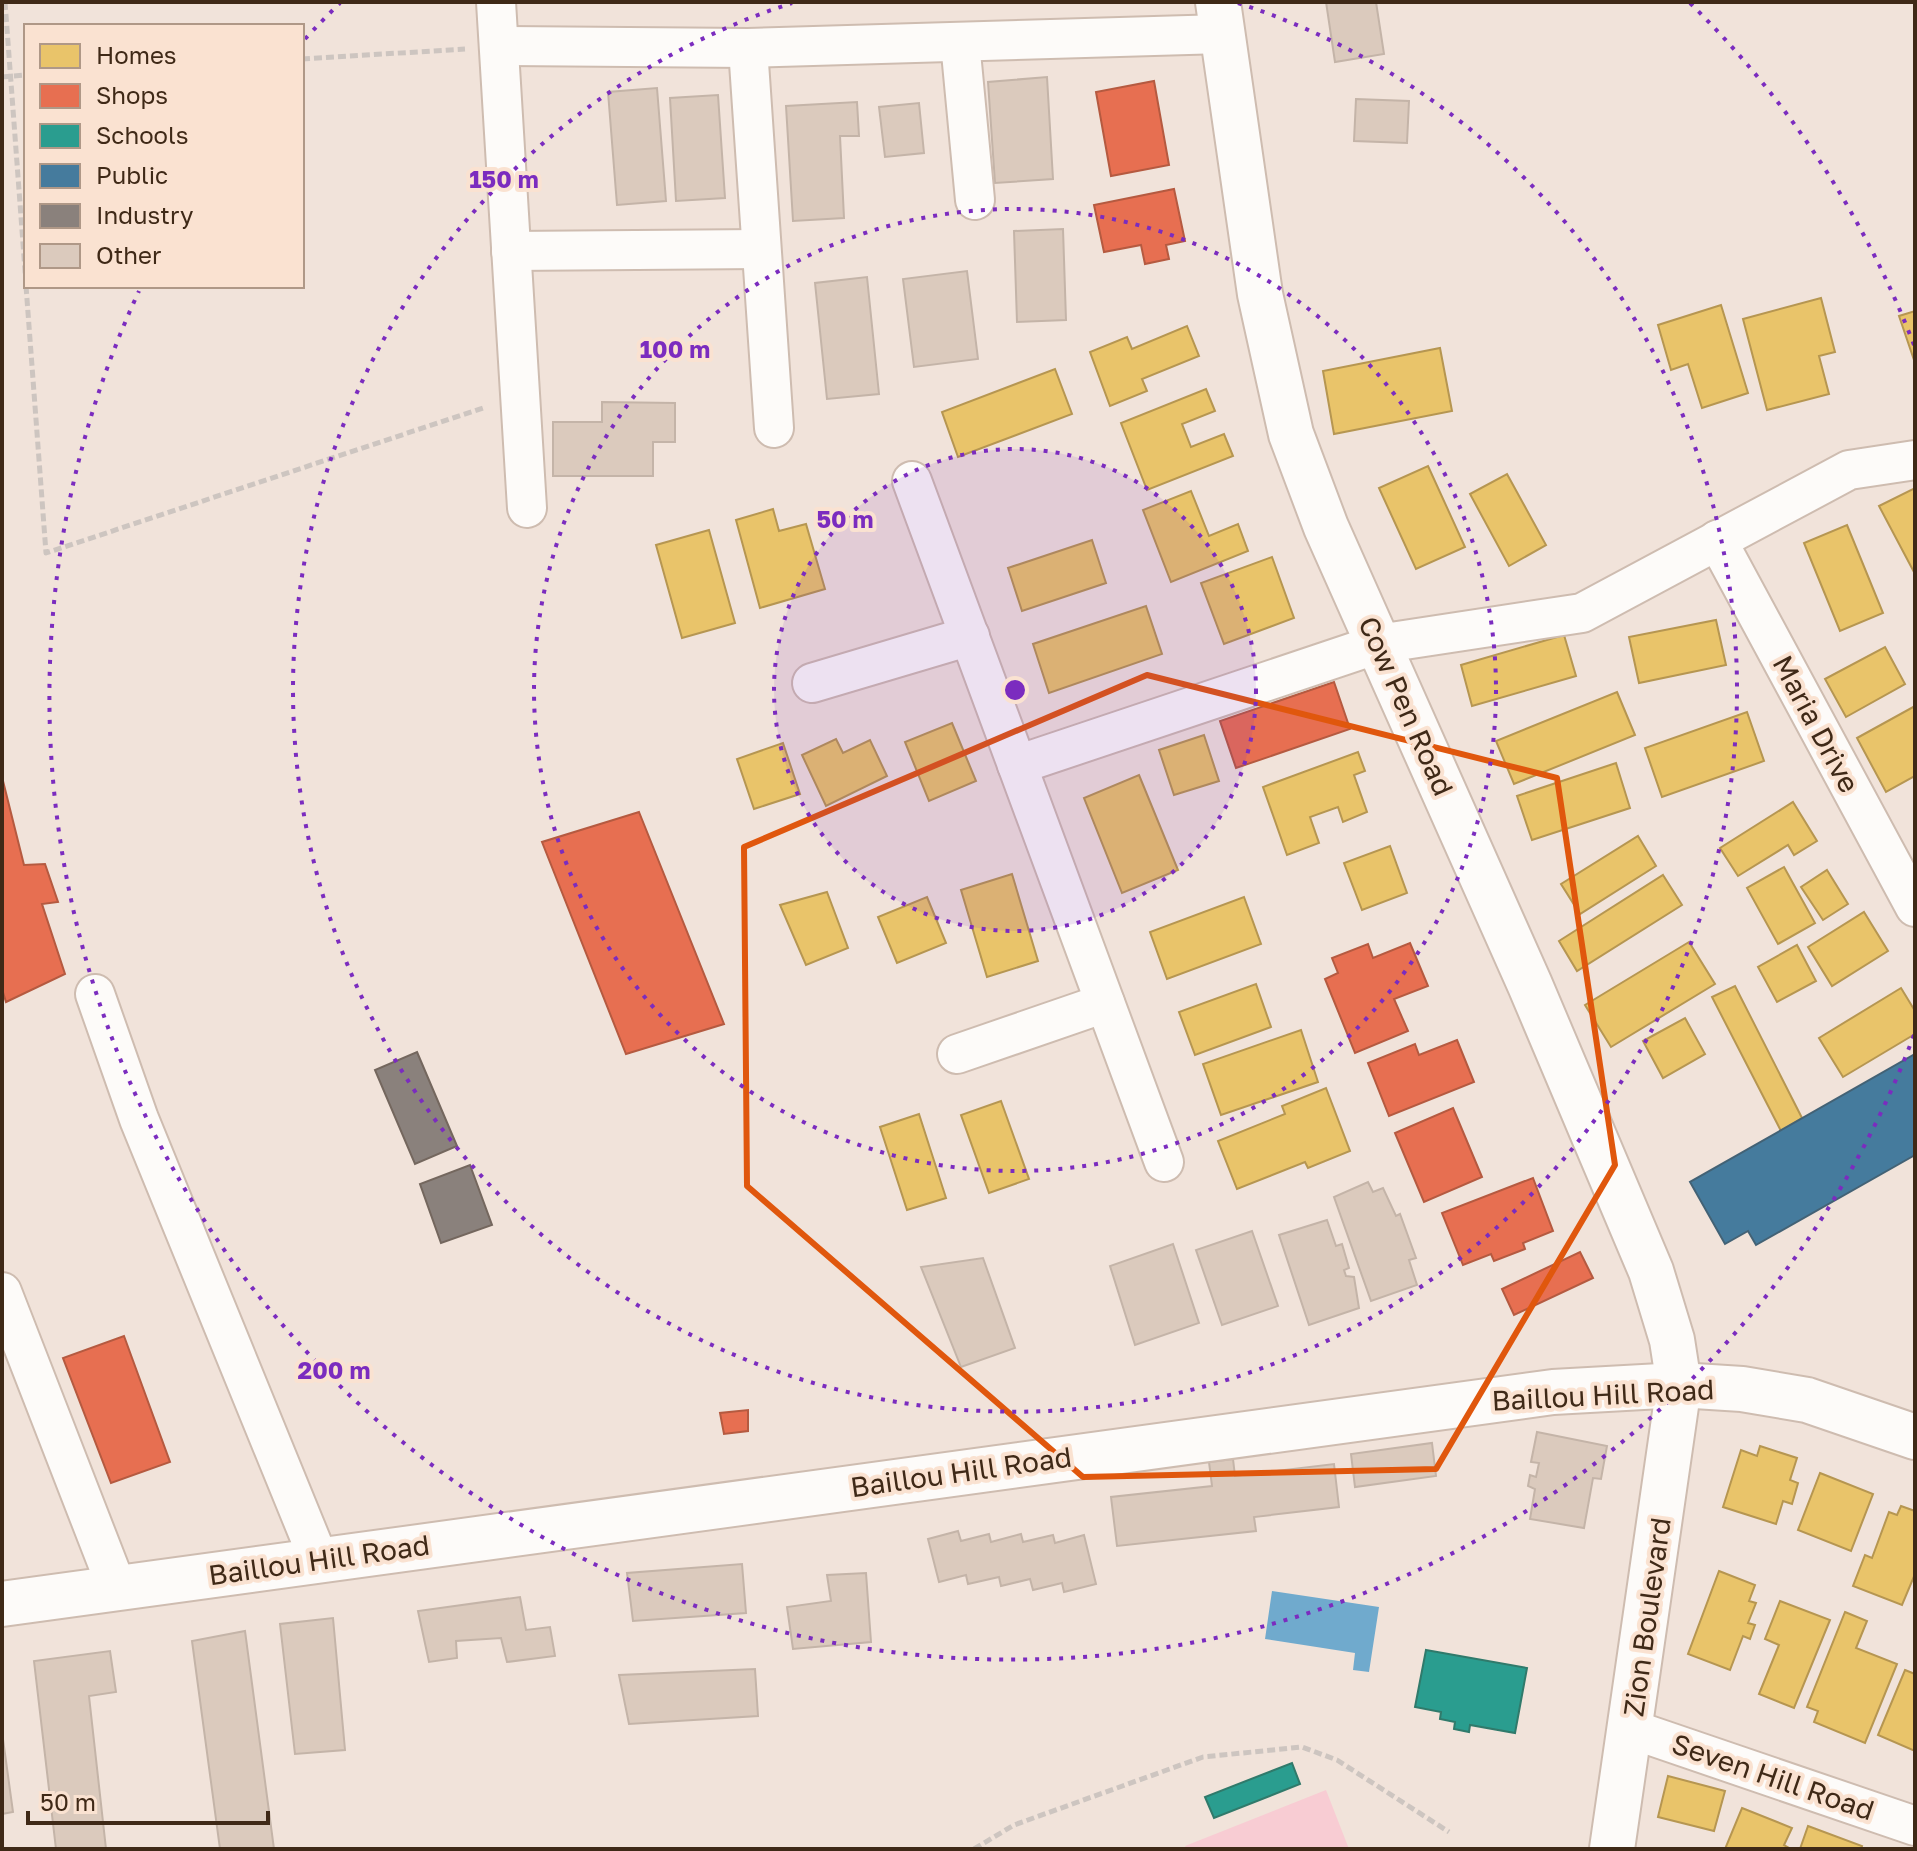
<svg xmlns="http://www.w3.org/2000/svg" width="1917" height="1851" font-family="'Golos Text',sans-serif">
  <rect width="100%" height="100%" fill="#f1e3da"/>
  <polygon fill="#f8ccd3" points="1326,1790 1349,1849 1187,1849 1185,1846"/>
  <polygon fill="#70aacd" points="1272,1591 1379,1607 1369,1672 1353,1670 1355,1653 1265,1639"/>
  <g fill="#e9c46a" stroke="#b69651" stroke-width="2">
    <polygon points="1821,298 1835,352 1819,356 1829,394 1767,410 1743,319"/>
    <polygon points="1721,305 1748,393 1702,408 1688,364 1671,370 1658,325"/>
    <polygon points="1915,311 1915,363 1899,316"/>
    <polygon points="1187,326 1199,356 1142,379 1147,391 1110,406 1090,352 1127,337 1132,349"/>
    <polygon points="1440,348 1452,411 1334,434 1323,371"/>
    <polygon points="1055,369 1072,414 958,457 942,412"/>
    <polygon points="1206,389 1215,411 1182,424 1191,447 1224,434 1233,456 1147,490 1121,423"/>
    <polygon points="1428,466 1465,547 1416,569 1379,488"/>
    <polygon points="1507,474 1546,545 1509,566 1470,494"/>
    <polygon points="1915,488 1915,574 1879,506"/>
    <polygon points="1191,491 1209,536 1238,524 1248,551 1171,582 1143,510"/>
    <polygon points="773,509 779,531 806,524 825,589 760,608 736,520"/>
    <polygon points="1847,525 1883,613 1840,631 1804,543"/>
    <polygon points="709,530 735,623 682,638 656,545"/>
    <polygon points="1092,540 1106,583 1022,611 1008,568"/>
    <polygon points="1272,557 1294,618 1224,644 1201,583"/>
    <polygon points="1146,606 1162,654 1049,693 1033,644"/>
    <polygon points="1716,620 1726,665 1639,683 1629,637"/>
    <polygon points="1564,635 1576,676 1472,706 1461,665"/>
    <polygon points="1885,647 1905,684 1846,717 1825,679"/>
    <polygon points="1617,692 1635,735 1514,784 1496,741"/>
    <polygon points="1915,706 1915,776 1886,792 1857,738"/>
    <polygon points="1747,712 1764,761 1662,797 1645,748"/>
    <polygon points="952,723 976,781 929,801 905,742"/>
    <polygon points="1204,735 1219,781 1174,795 1159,750"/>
    <polygon points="836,739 843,753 870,740 887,776 826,806 802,755"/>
    <polygon points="783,743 800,794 754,809 737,759"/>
    <polygon points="1358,752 1365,771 1354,775 1367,812 1343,822 1338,807 1310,817 1319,843 1287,855 1263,787"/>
    <polygon points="1616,763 1630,808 1532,840 1517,796"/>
    <polygon points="1139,775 1178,870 1122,893 1084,798"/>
    <polygon points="1793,802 1817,841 1794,855 1788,845 1738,876 1720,848"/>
    <polygon points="1638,836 1656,866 1580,914 1561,884"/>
    <polygon points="1390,846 1407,893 1362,910 1344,863"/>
    <polygon points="1784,867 1815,923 1778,944 1747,888"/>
    <polygon points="1827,870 1848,904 1823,920 1801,887"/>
    <polygon points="1012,874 1038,961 987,977 961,890"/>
    <polygon points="1663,875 1682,905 1577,971 1559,941"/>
    <polygon points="827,892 848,948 806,965 780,905"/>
    <polygon points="927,897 946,943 897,963 878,917"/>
    <polygon points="1244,897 1261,944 1167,979 1150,932"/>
    <polygon points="1864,912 1888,951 1832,986 1808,947"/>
    <polygon points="1689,942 1715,984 1611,1047 1585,1005"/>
    <polygon points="1797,945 1816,981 1777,1002 1758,967"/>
    <polygon points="1256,984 1271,1027 1195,1055 1179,1012"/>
    <polygon points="1735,986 1802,1118 1781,1131 1712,997"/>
    <polygon points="1901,988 1915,1011 1915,1034 1843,1077 1819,1038"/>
    <polygon points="1685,1018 1705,1054 1663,1078 1643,1041"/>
    <polygon points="1301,1030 1318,1082 1221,1115 1203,1064"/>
    <polygon points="1326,1088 1350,1151 1308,1168 1305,1162 1237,1189 1218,1141 1285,1114 1282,1106"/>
    <polygon points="1001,1101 1029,1179 989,1193 961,1115"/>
    <polygon points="919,1114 946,1198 907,1210 880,1127"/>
    <polygon points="1760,1446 1797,1458 1790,1480 1798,1483 1792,1504 1783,1501 1776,1524 1723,1507 1741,1450 1757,1456"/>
    <polygon points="1820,1473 1873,1494 1851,1551 1798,1530"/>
    <polygon points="1901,1506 1915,1511 1915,1574 1902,1605 1853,1586 1865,1555 1872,1558 1889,1512 1897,1515"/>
    <polygon points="1719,1571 1755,1585 1749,1601 1756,1603 1748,1623 1755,1625 1750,1639 1743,1636 1730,1670 1688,1654"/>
    <polygon points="1780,1601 1830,1620 1794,1708 1759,1694 1779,1645 1765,1639"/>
    <polygon points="1845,1612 1867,1621 1856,1648 1897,1664 1865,1743 1814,1722 1818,1711 1807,1707"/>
    <polygon points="1905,1670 1915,1674 1915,1751 1878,1735"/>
    <polygon points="1668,1776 1725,1791 1714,1831 1658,1817"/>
    <polygon points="1742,1808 1792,1828 1784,1845 1791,1849 1725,1849"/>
    <polygon points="1808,1826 1862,1846 1861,1849 1800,1849"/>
  </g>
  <g fill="#e76f51" stroke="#b55a40" stroke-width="2">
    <polygon points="1154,81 1169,165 1111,176 1096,92"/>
    <polygon points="1174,189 1185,241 1166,245 1169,259 1145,264 1141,245 1104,252 1094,205"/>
    <polygon points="1334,682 1350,729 1236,768 1220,721"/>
    <polygon points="2,777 24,865 45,864 58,902 42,904 65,974 6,1002 2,989"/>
    <polygon points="639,812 724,1024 626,1054 542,842"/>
    <polygon points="1410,943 1428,986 1394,999 1408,1031 1355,1053 1325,979 1338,973 1332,958 1368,944 1373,958"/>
    <polygon points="1457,1040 1474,1082 1389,1116 1368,1063 1415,1044 1419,1055"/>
    <polygon points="1453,1108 1482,1177 1424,1202 1395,1133"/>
    <polygon points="1533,1178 1553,1231 1523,1243 1525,1249 1494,1261 1491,1254 1463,1265 1442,1213"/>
    <polygon points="1580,1252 1593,1278 1514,1315 1502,1289"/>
    <polygon points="124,1336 170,1462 111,1483 63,1358"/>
    <polygon points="748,1410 748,1431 724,1434 720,1413"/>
  </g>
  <g fill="#2a9d8f" stroke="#307a6b" stroke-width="2">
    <polygon points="1426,1650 1527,1668 1515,1733 1470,1725 1469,1732 1454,1729 1455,1722 1440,1719 1441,1712 1415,1707"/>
    <polygon points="1292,1763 1300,1784 1214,1818 1205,1797"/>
  </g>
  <polygon fill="#457b9d" stroke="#436275" stroke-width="2" points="1915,1054 1915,1155 1756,1245 1748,1231 1725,1244 1690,1182"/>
  <g fill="#8a817c" stroke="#74675e" stroke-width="2">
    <polygon points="417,1052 457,1146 415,1164 375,1070"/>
    <polygon points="470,1165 492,1225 441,1243 420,1184"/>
  </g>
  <g fill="#dbcabd" stroke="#c4b4a8" stroke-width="2">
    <polygon points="1326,2 1376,2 1384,54 1335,62"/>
    <polygon points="1047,77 1053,179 995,183 988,82"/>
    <polygon points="657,88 666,201 617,205 608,92"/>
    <polygon points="718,95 725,198 676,201 670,98"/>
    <polygon points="1356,99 1409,101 1407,143 1354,141"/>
    <polygon points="857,102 859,136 840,136 844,218 793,221 786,106"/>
    <polygon points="919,103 924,153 885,157 879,107"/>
    <polygon points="1063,229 1066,320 1017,322 1014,231"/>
    <polygon points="967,271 978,359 914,367 903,279"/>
    <polygon points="867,277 879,394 827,399 815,283"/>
    <polygon points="602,402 675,403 675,442 653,442 653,476 553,476 553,422 602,422"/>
    <polygon points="1368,1182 1373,1192 1383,1188 1396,1216 1400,1214 1416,1258 1409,1260 1417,1285 1371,1301 1334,1197"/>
    <polygon points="1327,1220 1336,1246 1342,1244 1349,1268 1344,1270 1346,1276 1354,1277 1359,1308 1309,1325 1279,1235"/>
    <polygon points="1252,1231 1278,1306 1222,1325 1196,1250"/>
    <polygon points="1173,1244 1199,1323 1135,1345 1110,1266"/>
    <polygon points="983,1258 1015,1348 961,1367 921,1267"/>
    <polygon points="1537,1432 1607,1446 1601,1479 1593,1478 1584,1528 1530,1519 1535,1489 1528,1486 1530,1475 1536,1477 1539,1463 1531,1462"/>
    <polygon points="1432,1443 1436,1476 1355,1487 1351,1454"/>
    <polygon points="1233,1459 1235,1476 1334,1464 1339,1507 1254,1517 1256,1531 1117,1546 1111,1497 1212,1486 1209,1462"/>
    <polygon points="958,1531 961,1541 989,1534 991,1542 1021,1534 1023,1542 1053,1535 1055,1543 1084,1535 1096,1584 1064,1592 1062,1583 1033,1590 1030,1579 1001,1586 999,1577 968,1584 966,1575 939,1582 928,1539"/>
    <polygon points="742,1564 746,1613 633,1621 627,1573"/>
    <polygon points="866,1573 871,1642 793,1649 787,1607 831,1601 827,1575"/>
    <polygon points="520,1597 526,1630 550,1627 555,1656 507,1662 501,1638 456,1641 457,1658 429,1662 418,1611"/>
    <polygon points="333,1618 345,1750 295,1754 280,1624"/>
    <polygon points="245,1631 274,1849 220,1849 192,1641"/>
    <polygon points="110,1651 116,1692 89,1696 106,1849 56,1849 34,1661"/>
    <polygon points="755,1669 758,1716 629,1724 619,1675"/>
    <polygon points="2,1732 13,1812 2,1814"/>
  </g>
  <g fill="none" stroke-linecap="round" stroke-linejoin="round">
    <g stroke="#cebcb0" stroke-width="42">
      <g id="minor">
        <polyline points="496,2 527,508"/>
        <polyline points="960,42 975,200"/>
        <polyline points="499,46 748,48 1223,34"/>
        <polyline points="748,48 774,428"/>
        <polyline points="511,251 761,249"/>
        <polyline points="912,481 1164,1162"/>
        <polyline points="1717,540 1915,907"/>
        <polyline points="812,683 970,636"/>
        <polyline points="1017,765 1378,644 1582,613 1849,470 1915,460"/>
        <polyline points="95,994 139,1119 319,1560"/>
        <polyline points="957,1054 1105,1003"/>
        <polyline points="2,1292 117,1588"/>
        <polyline points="1631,1729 1915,1826"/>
      </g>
    </g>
    <g stroke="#cebcb0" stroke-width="48">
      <g id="secondary">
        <polyline points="1218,2 1260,294 1291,434 1326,527 1530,985 1651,1271 1672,1340 1679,1385 1612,1849"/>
        <polyline points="2,1604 1553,1392 1679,1385 1742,1389 1807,1400 1915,1437"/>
      </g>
    </g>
    <g stroke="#cdc5c0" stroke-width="5" stroke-dasharray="8 4" stroke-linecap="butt">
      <polyline points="5,2 26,284"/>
      <polyline points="302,59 465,49"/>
      <polyline points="2,77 26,75"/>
      <polyline points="26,286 46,553 486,407"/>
      <polyline points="974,1849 1014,1825 1203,1757 1302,1747 1337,1760 1449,1832"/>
    </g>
    <use href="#minor" stroke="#fdfbf9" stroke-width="38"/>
    <use href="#secondary" stroke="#fdfbf9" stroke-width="44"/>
  </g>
  <path fill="none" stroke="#e0570d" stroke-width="6" stroke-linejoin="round" d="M1147 675 1557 778 1615 1165 1436 1469 1083 1477 747 1186 744 847Z"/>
  <circle cx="1015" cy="690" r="241" fill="#7b2cbf" fill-opacity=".12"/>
  <g fill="none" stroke="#7b2cbf" stroke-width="4" stroke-dasharray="4 8">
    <circle cx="1015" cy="690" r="241"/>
    <circle cx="1015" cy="690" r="481"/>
    <path d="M1238 3A722 722 0 1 1 792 3"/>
    <path d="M1914 1035A963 963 0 1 1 139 291M305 39A963 963 0 0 1 340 3M1690 3A963 963 0 0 1 1914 345"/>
  </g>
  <g text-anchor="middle" stroke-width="8" stroke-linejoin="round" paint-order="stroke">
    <g font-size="28" fill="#3f2917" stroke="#fae2d1">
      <text transform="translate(1406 706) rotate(66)" y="10">Cow Pen Road</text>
      <text transform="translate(1816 724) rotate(62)" y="10">Maria Drive</text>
      <text transform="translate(1603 1395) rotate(-3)" y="10">Baillou Hill Road</text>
      <text transform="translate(961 1472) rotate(-8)" y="10">Baillou Hill Road</text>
      <text transform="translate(319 1560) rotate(-8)" y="10">Baillou Hill Road</text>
      <text transform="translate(1647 1617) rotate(-82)" y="10">Zion Boulevard</text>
      <text transform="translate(1773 1777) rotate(19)" y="10">Seven Hill Road</text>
    </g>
  </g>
  <circle cx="1015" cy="690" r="12" fill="#7b2cbf" stroke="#fae2d1" stroke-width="4"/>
  <g font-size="24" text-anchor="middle" font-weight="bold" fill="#7b2cbf" stroke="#fae2d1" stroke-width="8" stroke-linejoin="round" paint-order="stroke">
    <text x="504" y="188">150 m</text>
    <text x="675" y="358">100 m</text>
    <text x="845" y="528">50 m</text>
    <text x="334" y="1379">200 m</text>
  </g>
  <rect width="1917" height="1851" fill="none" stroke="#3f2917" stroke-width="8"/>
  <rect x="24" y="24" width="280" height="264" fill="#fae2d1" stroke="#af9887" stroke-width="2"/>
  <rect x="40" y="44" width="40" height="24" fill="#e9c46a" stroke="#af9887" stroke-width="2"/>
  <text x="96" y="64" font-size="24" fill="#3f2917">Homes</text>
  <rect x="40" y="84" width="40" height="24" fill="#e76f51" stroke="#af9887" stroke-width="2"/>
  <text x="96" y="104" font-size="24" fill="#3f2917">Shops</text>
  <rect x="40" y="124" width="40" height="24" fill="#2a9d8f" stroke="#af9887" stroke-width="2"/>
  <text x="96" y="144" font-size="24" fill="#3f2917">Schools</text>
  <rect x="40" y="164" width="40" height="24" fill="#457b9d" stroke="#af9887" stroke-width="2"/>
  <text x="96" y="184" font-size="24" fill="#3f2917">Public</text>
  <rect x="40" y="204" width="40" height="24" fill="#8a817c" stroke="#af9887" stroke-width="2"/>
  <text x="96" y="224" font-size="24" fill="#3f2917">Industry</text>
  <rect x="40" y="244" width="40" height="24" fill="#dbcabd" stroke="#af9887" stroke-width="2"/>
  <text x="96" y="264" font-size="24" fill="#3f2917">Other</text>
  <path d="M28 1811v12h240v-12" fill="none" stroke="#3f2917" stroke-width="4"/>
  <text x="40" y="1811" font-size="24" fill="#3f2917" stroke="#fae2d1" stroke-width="6" paint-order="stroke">50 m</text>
</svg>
